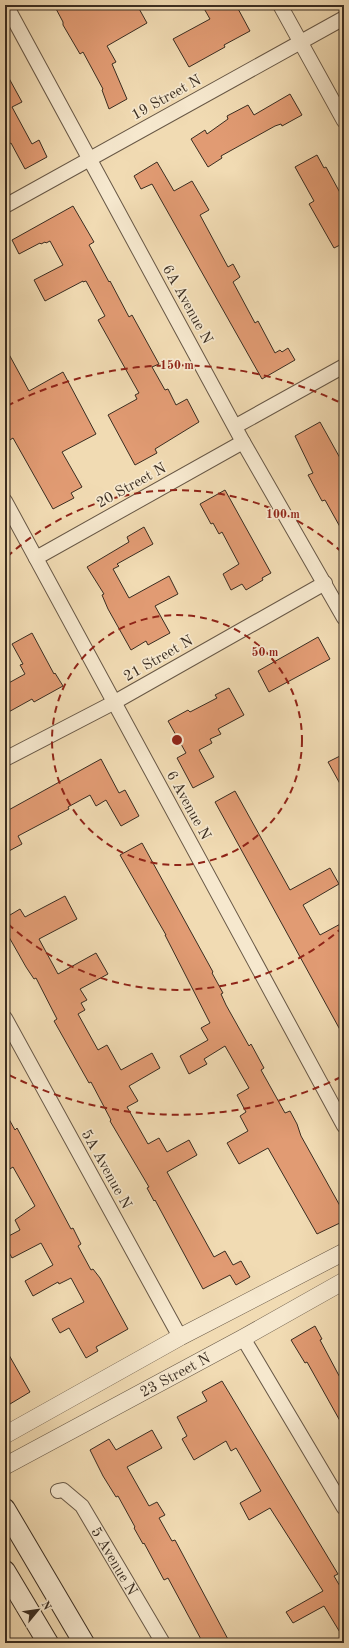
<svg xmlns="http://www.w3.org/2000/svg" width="349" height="1648" font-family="'Old Standard TT',serif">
  <rect width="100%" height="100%" fill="#f1dbb3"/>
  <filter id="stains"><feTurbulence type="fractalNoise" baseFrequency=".005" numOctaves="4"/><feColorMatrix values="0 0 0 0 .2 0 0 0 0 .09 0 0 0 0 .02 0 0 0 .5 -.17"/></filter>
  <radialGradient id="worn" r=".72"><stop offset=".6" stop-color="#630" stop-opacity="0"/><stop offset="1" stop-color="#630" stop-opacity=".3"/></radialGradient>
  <g fill="#e19b73" stroke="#3a2d21">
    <polygon points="54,5 137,5 147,23 107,46 116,62 112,64 127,99 109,109 102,90 103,89 83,52 80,54 63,25 63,22"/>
    <polygon points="202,5 236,5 250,31 224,45 225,47 189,67 173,39 210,19"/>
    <polygon points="5,71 22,102 12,107 32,144 39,140 47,157 25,169 11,143 5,146"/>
    <polygon points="290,94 302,115 282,126 281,124 275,126 221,156 222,158 208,167 191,139 205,130 207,134 228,119 227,116 248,105 254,115"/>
    <polygon points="317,155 324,168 326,167 344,200 344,243 334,248 309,204 314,201 295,167"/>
    <polygon points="157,162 174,191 192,181 209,210 200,215 228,267 233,264 240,277 233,282 255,323 258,321 275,353 280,350 282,352 288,348 295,360 262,379 152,184 141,189 134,176"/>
    <polygon points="73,206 94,242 89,245 109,282 110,281 129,317 132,315 159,364 152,367 165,390 168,389 176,405 187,399 199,422 155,449 157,453 135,465 108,415 137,399 135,395 139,393 98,320 105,316 86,281 83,282 83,281 45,301 34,280 63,265 50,241 46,243 45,242 41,244 40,243 19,254 12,240"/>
    <polygon points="5,347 29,391 63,372 96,434 62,452 82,487 71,493 74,498 53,509 13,438 5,443"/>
    <polygon points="320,422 340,458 344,456 344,534 325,500 322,501 308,475 313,473 295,436"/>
    <polygon points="225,490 271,573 262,578 263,580 246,590 242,584 231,590 223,574 239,564 222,532 219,534 213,523 211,524 200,504"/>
    <polygon points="144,527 153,544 117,564 119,566 113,569 129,598 169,576 178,594 155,606 170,633 148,645 146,641 131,650 108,609 102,595 104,594 87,567 129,542 127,537"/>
    <polygon points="32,633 54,674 55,673 63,686 34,702 32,699 5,714 5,685 25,674 20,665 23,664 12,644"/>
    <polygon points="318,637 330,659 269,692 258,671"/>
    <polygon points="229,688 244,715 218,729 221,734 210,739 212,743 199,750 214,777 193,788 177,758 186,753 168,721 188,710 190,712 217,698 215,695"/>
    <polygon points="344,754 344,791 328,762"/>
    <polygon points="101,759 119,793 125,790 139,816 121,826 106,800 96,806 90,795 68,807 69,809 18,836 22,844 9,851 5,844 5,812"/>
    <polygon points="235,791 290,890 330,868 339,884 303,905 320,935 344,922 344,1037 215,802"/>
    <polygon points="142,843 213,972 212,973 223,993 221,994 226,1005 249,1046 251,1044 264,1068 261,1070 285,1113 290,1111 297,1124 301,1136 344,1213 344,1221 317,1234 268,1148 239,1164 227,1143 248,1131 240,1116 246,1112 237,1095 249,1088 225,1046 204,1059 207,1064 189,1074 180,1056 208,1040 201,1028 210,1023 165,935 166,935 120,855"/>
    <polygon points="65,896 77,919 39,939 58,974 96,953 108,974 80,989 87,1000 81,1003 85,1010 78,1014 98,1050 107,1045 121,1070 152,1053 160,1068 129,1086 138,1101 127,1107 148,1144 159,1138 167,1152 189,1140 197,1155 167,1172 214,1257 225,1251 233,1265 241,1261 250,1277 236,1285 230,1275 203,1289 155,1200 154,1201 147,1188 149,1187 110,1121 111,1120 91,1082 89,1083 54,1021 57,1019 36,978 34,979 26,967 5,930 5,918 20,909 25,917"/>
    <polygon points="5,1112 15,1130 17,1128 71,1229 73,1228 81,1244 78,1246 91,1270 93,1269 100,1278 128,1329 96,1347 98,1351 86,1358 69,1328 60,1333 52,1319 84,1302 71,1278 59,1284 58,1282 33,1296 25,1281 53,1265 41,1243 12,1258 5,1245 5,1238 20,1230 15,1220 35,1206 13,1167 5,1172"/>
    <polygon points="315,1326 322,1339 320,1340 344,1385 344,1428 307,1362 305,1363 291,1340"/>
    <polygon points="5,1348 30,1392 5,1407"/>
    <polygon points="222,1381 338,1574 334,1576 344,1593 344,1639 324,1606 293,1623 286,1612 323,1591 270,1508 249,1520 240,1503 261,1491 236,1448 231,1451 226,1441 194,1460 182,1439 187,1436 177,1417 207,1401 202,1392"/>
    <polygon points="152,1430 162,1448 127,1467 149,1506 157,1502 165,1515 159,1518 172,1541 175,1540 230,1643 203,1643 168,1578 164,1580 144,1543 143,1544 134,1528 135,1527 118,1496 116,1497 103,1476 90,1450 109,1439 116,1450"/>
  </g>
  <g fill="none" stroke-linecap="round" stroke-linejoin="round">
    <g stroke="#685846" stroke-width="16">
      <g id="minor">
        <polyline points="6,5 243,442 344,618"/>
        <polyline points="280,5 344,121"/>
        <polyline points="5,206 344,18"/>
        <polyline points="236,426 344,366"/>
        <polyline points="5,501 344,1126"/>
        <polyline points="36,558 243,442"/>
        <polyline points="5,759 113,703 325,583"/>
        <polyline points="5,1018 180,1337"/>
        <polyline points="243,1338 344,1508"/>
        <path id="s1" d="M58 1491 63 1490 82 1506 163 1643"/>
      </g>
    </g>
    <g stroke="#685846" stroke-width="18">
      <g id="tertiary">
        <polyline points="5,1435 180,1337 344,1252"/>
        <path id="s2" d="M5 1466 243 1338 344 1281"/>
      </g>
    </g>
    <g stroke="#3a2d21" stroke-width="22">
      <g id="secondary">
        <polyline points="5,1509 84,1643"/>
        <polyline points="5,1571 48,1643"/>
      </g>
    </g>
    <use href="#minor" stroke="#f6e8ce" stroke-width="14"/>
    <use href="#tertiary" stroke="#f6e8ce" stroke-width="17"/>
    <use href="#secondary" stroke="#f6e8ce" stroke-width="20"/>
  </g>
  <g fill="none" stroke="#8f2418" stroke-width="2" stroke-dasharray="7 5">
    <circle cx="177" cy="740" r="125"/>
    <path d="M343 927A250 250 0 0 1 7 923M7 557A250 250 0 0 1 343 553"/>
    <path d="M341 1077A375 375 0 0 1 7 1074M7 406A375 375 0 0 1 341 403"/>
  </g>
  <g text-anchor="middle" stroke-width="3.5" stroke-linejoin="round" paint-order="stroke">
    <g font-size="15" fill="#3a2d21" stroke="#f6e8ce">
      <text transform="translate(166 97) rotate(-29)" y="5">19 Street N</text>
      <text transform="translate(188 304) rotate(61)" y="5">6A Avenue N</text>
      <text transform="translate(131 485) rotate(-29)" y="5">20 Street N</text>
      <text transform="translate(158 658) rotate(-30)" y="5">21 Street N</text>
      <text transform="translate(189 805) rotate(61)" y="5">6 Avenue N</text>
      <text transform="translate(107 1169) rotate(61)" y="5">5A Avenue N</text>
      <text dy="5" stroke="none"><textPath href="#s2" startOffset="193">23 Street N</textPath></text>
      <text dy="5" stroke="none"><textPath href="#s1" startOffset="94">5 Avenue N</textPath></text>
    </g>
  </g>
  <circle cx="177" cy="740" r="6" fill="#8f2418" stroke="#f6e8ce" stroke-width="2"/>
  <g font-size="12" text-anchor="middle" font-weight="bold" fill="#8f2418" stroke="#f6e8ce" stroke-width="3.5" stroke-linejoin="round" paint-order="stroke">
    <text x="177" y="369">150 m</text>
    <text x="283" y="518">100 m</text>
    <text x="265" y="656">50 m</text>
  </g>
  <rect width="349" height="1648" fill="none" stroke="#f1dbb3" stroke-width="20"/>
  <rect x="6" y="6" width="337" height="1636" fill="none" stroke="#3a2d21" stroke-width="2"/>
  <rect x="10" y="10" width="329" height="1628" fill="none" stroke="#3a2d21"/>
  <g transform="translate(38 1610) rotate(61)" stroke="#f6e8ce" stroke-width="3" paint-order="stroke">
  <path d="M0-3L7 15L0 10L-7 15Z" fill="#3a2d21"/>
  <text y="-6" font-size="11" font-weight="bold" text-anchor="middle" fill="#3a2d21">N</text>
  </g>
  <rect width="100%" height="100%" filter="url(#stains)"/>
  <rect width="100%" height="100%" fill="url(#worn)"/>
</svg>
